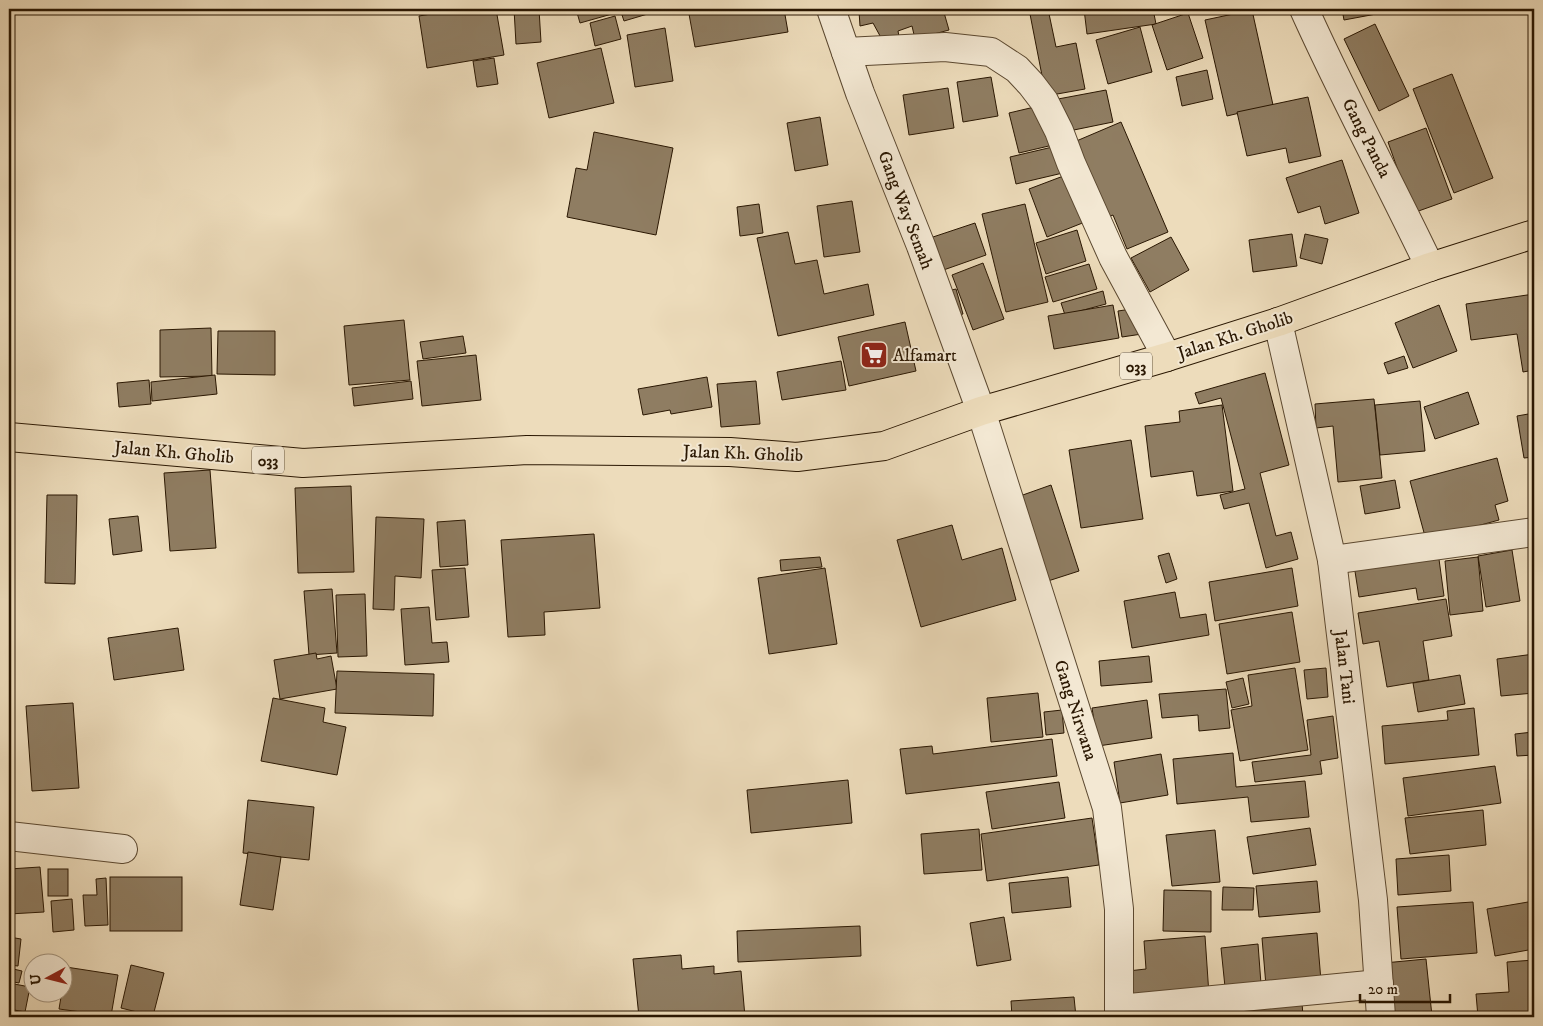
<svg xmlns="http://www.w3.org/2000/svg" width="1543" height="1026" font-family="'IM FELL DW Pica',serif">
  <rect width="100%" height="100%" fill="#eddcbb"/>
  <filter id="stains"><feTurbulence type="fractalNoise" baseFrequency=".004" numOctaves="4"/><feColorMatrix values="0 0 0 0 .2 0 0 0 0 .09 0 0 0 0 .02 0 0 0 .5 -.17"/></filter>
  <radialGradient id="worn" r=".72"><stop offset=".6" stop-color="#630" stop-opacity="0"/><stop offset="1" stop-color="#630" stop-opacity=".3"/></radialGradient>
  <g fill="#8f7d62" stroke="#2a1702">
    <polygon points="461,9 496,9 504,55 427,68 419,16"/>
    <polygon points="514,9 539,9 541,42 516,44"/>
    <polygon points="576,9 610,9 612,14 580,23"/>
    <polygon points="620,9 649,9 651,13 624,21"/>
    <polygon points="719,9 784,9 788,32 695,47 689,14"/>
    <polygon points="865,9 943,9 949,30 915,39 912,26 898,31 900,42 885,45 873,23 860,26 859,11"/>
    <polygon points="1029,9 1048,9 1056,47 1076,43 1085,89 1046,96"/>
    <polygon points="1084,9 1153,9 1156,24 1087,34"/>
    <polygon points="1342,9 1403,9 1344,20"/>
    <polygon points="1252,10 1273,105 1227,116 1205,20"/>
    <polygon points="1188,13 1203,58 1167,70 1152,25"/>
    <polygon points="615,16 621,39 595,46 590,23"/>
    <polygon points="1375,24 1409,96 1379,111 1344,39"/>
    <polygon points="1140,27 1152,72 1108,84 1096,40"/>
    <polygon points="665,28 673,81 635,87 627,35"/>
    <polygon points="601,48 614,103 549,118 537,63"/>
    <polygon points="494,58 498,84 477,87 473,61"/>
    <polygon points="1207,70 1213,99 1182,106 1176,77"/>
    <polygon points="1452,74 1493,178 1454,193 1413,89"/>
    <polygon points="991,77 998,116 963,122 957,82"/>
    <polygon points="948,88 954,128 909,135 903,95"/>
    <polygon points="1106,90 1113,122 1064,132 1058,99"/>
    <polygon points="1308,97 1321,156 1289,163 1286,148 1247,156 1237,112"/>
    <polygon points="1043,105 1053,145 1019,153 1009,113"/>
    <polygon points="820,117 828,165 795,171 787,123"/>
    <polygon points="1121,122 1168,232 1127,249 1113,215 1099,221 1067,145"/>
    <polygon points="1426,128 1452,199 1413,213 1388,142"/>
    <polygon points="594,132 673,148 656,235 567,217 576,168 587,170"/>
    <polygon points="1061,145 1067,172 1016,184 1010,157"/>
    <polygon points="1342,160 1359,213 1325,224 1320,206 1298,213 1286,178"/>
    <polygon points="1066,175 1085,222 1047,237 1029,189"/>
    <polygon points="852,201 860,252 824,257 817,206"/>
    <polygon points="759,204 763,233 740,236 737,207"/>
    <polygon points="1025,204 1048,302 1006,312 982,214"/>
    <polygon points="975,223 986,255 935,273 924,240"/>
    <polygon points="1077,230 1086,261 1046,274 1036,243"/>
    <polygon points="788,232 795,264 817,260 824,294 868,284 874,315 778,336 757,238"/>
    <polygon points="1292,234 1297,266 1253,272 1249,240"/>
    <polygon points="1305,234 1328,239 1322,264 1300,258"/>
    <polygon points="1171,237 1189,270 1150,292 1131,258"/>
    <polygon points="983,263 1004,319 973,330 952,275"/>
    <polygon points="1089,264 1097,289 1053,302 1045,277"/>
    <polygon points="956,289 963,314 950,317 943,292"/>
    <polygon points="1103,291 1106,304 1065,315 1061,303"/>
    <polygon points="1534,294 1534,370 1523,372 1517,334 1471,340 1466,304"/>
    <polygon points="1113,305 1119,338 1054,349 1048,316"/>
    <polygon points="1439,305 1457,351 1413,368 1395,323"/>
    <polygon points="1138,308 1142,334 1122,337 1118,311"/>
    <polygon points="404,320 410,380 349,385 344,326"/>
    <polygon points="905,322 916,371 849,386 838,337"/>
    <polygon points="211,328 212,376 160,377 160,330"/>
    <polygon points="218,331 275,331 275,375 217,374"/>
    <polygon points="463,336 466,353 423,359 420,342"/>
    <polygon points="476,355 481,400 422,406 417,361"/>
    <polygon points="1404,356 1408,368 1388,374 1384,363"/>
    <polygon points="841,361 846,390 782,400 777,372"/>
    <polygon points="1265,373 1289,465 1260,473 1276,536 1291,532 1298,559 1266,568 1249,503 1224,509 1220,495 1245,489 1221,398 1199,404 1195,393"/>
    <polygon points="215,375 217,394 152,401 151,382"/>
    <polygon points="707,377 712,407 671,414 670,410 643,415 638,389"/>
    <polygon points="149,380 151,404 119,407 117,383"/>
    <polygon points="411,381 413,399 354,406 352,388"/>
    <polygon points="756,381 760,424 721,427 717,384"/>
    <polygon points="1468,392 1479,424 1435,439 1424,407"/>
    <polygon points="1374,399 1382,478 1338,482 1333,426 1316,428 1315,404"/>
    <polygon points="1420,401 1425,451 1380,455 1375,405"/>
    <polygon points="1222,405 1233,491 1197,496 1193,471 1151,477 1145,426 1180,422 1179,411"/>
    <polygon points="1534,413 1534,457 1524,458 1517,416"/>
    <polygon points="1131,440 1143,519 1081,528 1069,450"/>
    <polygon points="1497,458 1508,501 1495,505 1499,520 1426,540 1410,481"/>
    <polygon points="210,470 216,548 170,551 164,473"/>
    <polygon points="1395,480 1400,508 1365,514 1360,486"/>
    <polygon points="1051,485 1079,571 1048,581 1020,496"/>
    <polygon points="351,486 354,572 298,573 295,488"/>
    <polygon points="47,495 77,495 75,584 45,583"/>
    <polygon points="138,516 142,551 113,555 109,519"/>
    <polygon points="376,517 424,519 421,578 395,576 394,610 373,609"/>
    <polygon points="465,520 468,565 440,567 437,522"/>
    <polygon points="952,525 962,560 1002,548 1016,600 921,627 897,540"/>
    <polygon points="594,534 600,608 544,612 545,635 508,637 501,540"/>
    <polygon points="1512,550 1520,601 1486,607 1478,556"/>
    <polygon points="1438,552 1444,596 1418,600 1416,588 1359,597 1354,565"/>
    <polygon points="1169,553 1177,579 1166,583 1158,556"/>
    <polygon points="820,557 822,567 781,571 780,560"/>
    <polygon points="1478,557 1483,611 1450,615 1445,561"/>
    <polygon points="465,568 469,617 436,620 432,570"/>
    <polygon points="825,568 837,644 769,654 758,578"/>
    <polygon points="1292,568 1298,606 1215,621 1209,582"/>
    <polygon points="9,580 12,618 9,618"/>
    <polygon points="332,589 337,653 309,655 304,591"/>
    <polygon points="1175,592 1180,618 1206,614 1209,635 1132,648 1124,601"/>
    <polygon points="365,594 367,656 338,657 336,595"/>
    <polygon points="1446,599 1452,636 1423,641 1429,680 1387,687 1379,641 1363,644 1358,613"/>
    <polygon points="429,607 432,643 447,642 449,662 405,665 401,609"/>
    <polygon points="1292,612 1300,662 1227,674 1219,624"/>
    <polygon points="178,628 184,670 114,680 108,638"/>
    <polygon points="316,653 317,659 331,656 337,689 280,699 274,660"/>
    <polygon points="1534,654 1534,693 1501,696 1497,659"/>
    <polygon points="1149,656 1152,682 1101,686 1099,661"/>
    <polygon points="1295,668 1308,750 1240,761 1231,710 1252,706 1248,675"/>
    <polygon points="1326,668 1328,697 1307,699 1304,670"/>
    <polygon points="337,671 434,674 433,716 335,713"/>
    <polygon points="1460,675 1465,704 1418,712 1413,683"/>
    <polygon points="1243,678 1249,704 1232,708 1226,682"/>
    <polygon points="1226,689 1230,728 1199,731 1198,715 1162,718 1159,694"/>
    <polygon points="1038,693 1043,737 991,742 987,698"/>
    <polygon points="273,698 325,708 323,722 346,727 337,775 261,761"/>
    <polygon points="1147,700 1152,738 1098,746 1092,708"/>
    <polygon points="73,703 79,788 32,791 26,706"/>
    <polygon points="1474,708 1479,755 1385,764 1382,726 1448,720 1447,711"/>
    <polygon points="1531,708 1534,708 1534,755 1517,756 1515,734 1533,732"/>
    <polygon points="1062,710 1064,733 1046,735 1044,712"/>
    <polygon points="1333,716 1338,758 1320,761 1322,774 1255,782 1252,762 1311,755 1307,720"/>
    <polygon points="1052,739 1057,776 906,794 900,749 932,746 933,754"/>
    <polygon points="1233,753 1236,787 1305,781 1309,817 1251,822 1248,797 1177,804 1173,759"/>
    <polygon points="1161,754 1168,795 1120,803 1114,762"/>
    <polygon points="1495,766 1501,803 1408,816 1403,778"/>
    <polygon points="848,780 852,823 751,833 747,790"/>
    <polygon points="1059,782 1065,818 992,829 986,792"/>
    <polygon points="248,800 314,807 309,860 243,853"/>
    <polygon points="1483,810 1486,845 1410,854 1405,818"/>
    <polygon points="1092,818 1099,865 987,881 981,834"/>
    <polygon points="1310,828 1316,865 1253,874 1247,837"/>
    <polygon points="979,829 982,870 924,874 921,834"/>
    <polygon points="1215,830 1220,882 1172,886 1166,835"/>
    <polygon points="248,852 281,857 273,910 240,905"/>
    <polygon points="1449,855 1451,891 1398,895 1396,859"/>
    <polygon points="40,867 44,912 9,914 9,869"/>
    <rect x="48" y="869" width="20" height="27"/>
    <rect x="110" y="877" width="72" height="54"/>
    <polygon points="1068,877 1071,907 1012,913 1009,883"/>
    <polygon points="106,878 108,925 85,926 83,895 97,895 96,879"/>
    <polygon points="1317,881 1320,912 1259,917 1256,886"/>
    <polygon points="1223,887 1254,888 1253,910 1222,910"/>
    <polygon points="1164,890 1211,891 1211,932 1163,931"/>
    <polygon points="72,899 74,930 53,932 51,901"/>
    <polygon points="1534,901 1534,949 1495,956 1487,909"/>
    <polygon points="1473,902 1477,953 1401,959 1397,907"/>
    <polygon points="1004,917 1011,960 977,966 970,923"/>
    <polygon points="860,926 861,956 738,962 737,931"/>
    <polygon points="1317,933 1321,981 1266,986 1262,938"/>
    <polygon points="1205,936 1209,995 1130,1001 1128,971 1146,969 1144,941"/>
    <polygon points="9,937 21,939 18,966 9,965"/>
    <polygon points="1258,944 1261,984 1225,987 1221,948"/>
    <polygon points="681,955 682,969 714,966 714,974 741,971 745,1017 639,1017 633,959"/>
    <polygon points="1426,959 1432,1016 1389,1017 1384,963"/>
    <polygon points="1534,960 1534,1017 1478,1017 1476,994 1509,992 1507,962"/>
    <polygon points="131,965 164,973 153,1016 121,1008"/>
    <polygon points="66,967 118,975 111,1016 59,1009"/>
    <polygon points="9,968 22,971 19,983 9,981"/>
    <polygon points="9,983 30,987 25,1012 9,1009"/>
    <polygon points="1074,997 1076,1017 1012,1017 1011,1001"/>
    <polygon points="1244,1002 1245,1017 1174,1017"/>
    <polygon points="1302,1002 1303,1017 1250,1017 1249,1009"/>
    <rect x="950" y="1013" width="43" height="4"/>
  </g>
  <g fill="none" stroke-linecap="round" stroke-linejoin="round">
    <g stroke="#5b4830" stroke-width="30">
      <g id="minor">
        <polyline points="831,9 860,93 921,246 981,411 1107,808 1119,909 1119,1017"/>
        <path d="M1304 9C1343 96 1389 181 1430 267"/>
        <polyline points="846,52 945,47 991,52 1017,69 1031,84 1044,101 1059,131 1071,163 1113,257 1167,357"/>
        <polyline points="1278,322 1332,560 1373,900 1381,1017"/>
        <polyline points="1332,560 1534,532"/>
        <polyline points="9,836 123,849"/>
        <polyline points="1119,1009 1379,984"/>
      </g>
    </g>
    <g stroke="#2a1702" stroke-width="30">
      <polyline id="major" points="9,437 303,463 527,450 730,452 797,457 884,446 981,411 1167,357 1278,322 1430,267 1534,234"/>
    </g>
    <use href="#minor" stroke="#f3e8d3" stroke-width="28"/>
    <use href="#major" stroke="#eddcbb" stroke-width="28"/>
  </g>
  <defs>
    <g id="supermarket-square" transform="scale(1.4375)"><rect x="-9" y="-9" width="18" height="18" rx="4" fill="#8f2418" stroke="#f3e8d3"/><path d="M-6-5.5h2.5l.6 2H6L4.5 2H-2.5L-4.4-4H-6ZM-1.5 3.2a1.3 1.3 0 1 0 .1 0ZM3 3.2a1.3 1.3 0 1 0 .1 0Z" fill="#fff"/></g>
  </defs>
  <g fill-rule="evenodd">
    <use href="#supermarket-square" x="874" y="355"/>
  </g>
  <g text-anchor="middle" stroke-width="4" stroke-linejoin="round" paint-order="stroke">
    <g fill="#f3e8d3" stroke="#665641" stroke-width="1">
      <rect x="1120" y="352.5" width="32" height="27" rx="4"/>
      <rect x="252" y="446.5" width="32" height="27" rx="4"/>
    </g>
    <g font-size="16" font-weight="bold" fill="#2a1702">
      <text x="1136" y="372">033</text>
      <text x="268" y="466">033</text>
    </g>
    <g font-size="18" fill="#2a1702" stroke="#f3e8d3">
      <text transform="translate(1367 138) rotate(63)" y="6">Gang Panda</text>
      <text transform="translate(906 210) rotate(69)" y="6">Gang Way Semah</text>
      <text transform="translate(1235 335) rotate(-18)" y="6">Jalan Kh. Gholib</text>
      <text transform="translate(174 452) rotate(5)" y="6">Jalan Kh. Gholib</text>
      <text transform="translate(743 453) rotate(2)" y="6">Jalan Kh. Gholib</text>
      <text transform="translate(1345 667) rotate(83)" y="6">Jalan Tani</text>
      <text transform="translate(1076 710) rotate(72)" y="6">Gang Nirwana</text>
    </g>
    <g font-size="18" fill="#2a1702" stroke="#f3e8d3" text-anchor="start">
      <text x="893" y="361">Alfamart</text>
    </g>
  </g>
  <rect width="1543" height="1026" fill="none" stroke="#eddcbb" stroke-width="30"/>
  <rect x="10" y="10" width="1523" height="1006" fill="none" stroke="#2a1702" stroke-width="2.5"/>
  <rect x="15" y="15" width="1513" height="996" fill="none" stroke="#2a1702"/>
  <g transform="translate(48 978) rotate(263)"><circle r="24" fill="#f3e8d3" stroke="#a3947f"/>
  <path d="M0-4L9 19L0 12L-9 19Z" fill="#8f2418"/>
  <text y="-8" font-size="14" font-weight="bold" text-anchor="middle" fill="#2a1702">U</text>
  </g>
  <path d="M1360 994v8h90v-8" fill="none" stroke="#2a1702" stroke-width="2.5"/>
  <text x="1368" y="994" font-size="15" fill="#2a1702" stroke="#f3e8d3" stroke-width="4" paint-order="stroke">20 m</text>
  <rect width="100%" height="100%" filter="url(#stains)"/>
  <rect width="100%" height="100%" fill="url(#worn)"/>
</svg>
